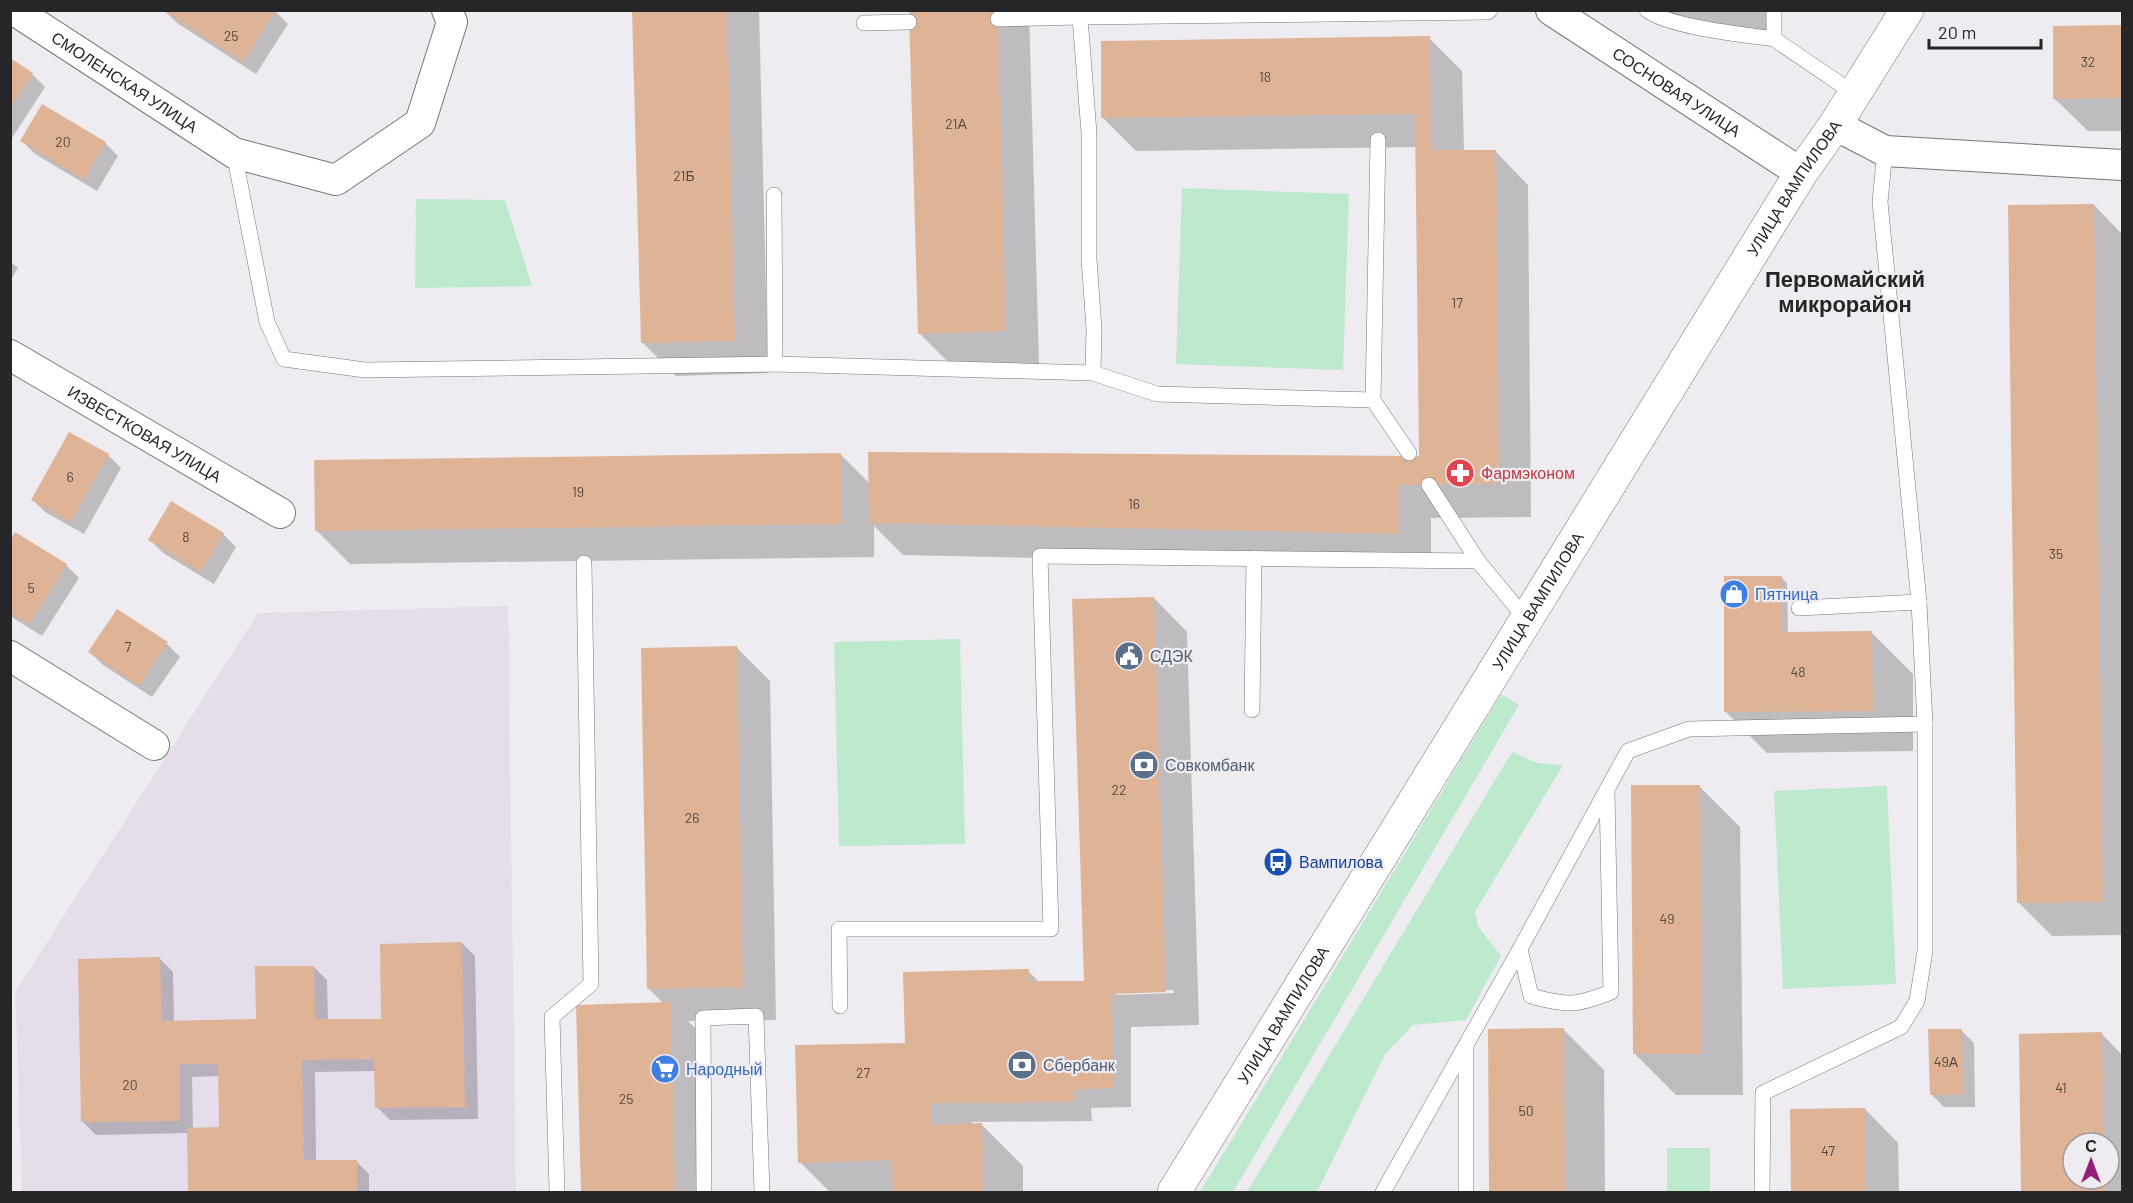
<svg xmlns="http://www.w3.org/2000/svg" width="2133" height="1203" font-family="Barlow,sans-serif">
  <rect width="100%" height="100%" fill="#efecf1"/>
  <polygon fill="#e5ddea" points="508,606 516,1192 22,1192 15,992 258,613"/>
  <g fill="#bdeacd">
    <polygon points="1182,188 1349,194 1343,370 1176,364"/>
    <polygon points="416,199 505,200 532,286 415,288"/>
    <polygon points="960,639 965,844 839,846 834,642"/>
    <polygon points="1501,694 1519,705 1233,1192 1200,1192"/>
    <polygon points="1512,752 1537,763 1563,765 1475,912 1478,926 1501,956 1466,1020 1413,1025 1385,1054 1317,1192 1247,1192"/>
    <polygon points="1887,786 1896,984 1783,989 1774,791"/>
    <rect x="1667" y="1148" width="43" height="44"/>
  </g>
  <g fill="#0003" fill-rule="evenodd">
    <polygon points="164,10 274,10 288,24 256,74 177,23"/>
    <polygon points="634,10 759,10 768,373 676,376 642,342"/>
    <polygon points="910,10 1029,10 1039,364 952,366 919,333"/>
    <polygon points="1663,10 1772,10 1772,33 1687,34"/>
    <polygon points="2054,27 2122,27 2122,131 2088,131 2054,98"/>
    <polygon points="1429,38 1462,71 1464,151 1495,151 1528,185 1531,517 1431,518 1431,567 903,555 874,526 874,557 350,564 316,530 840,454 870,484 1420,457 1417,147 1136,151 1103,118"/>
    <polygon points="10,60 32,74 45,87 12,138"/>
    <polygon points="43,106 105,143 118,156 97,191 35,154 22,141"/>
    <polygon points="2094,205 2122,234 2122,935 2052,936 2019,903"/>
    <polygon points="10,261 18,268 10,281"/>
    <polygon points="108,455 121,468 84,534 45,512 32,499"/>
    <polygon points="223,534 236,547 214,584 163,553 150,540"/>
    <polygon points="10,543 66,565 79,578 42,636 10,616"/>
    <polygon points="1781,577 1787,583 1788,633 1872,633 1913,674 1913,751 1767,753 1726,712"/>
    <path d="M1154 598 1187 632 1199 1025 1131 1027V1107L1091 1108 1092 1121 972 1122V1125H982L1023 1166V1192H830L800 1162 906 1044 1028 971 1039 982H1085ZM1174 990V993L1116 995V992Z"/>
    <polygon points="167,644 180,657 152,697 103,665 90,652"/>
    <polygon points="737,648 770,681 776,1020 688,1021 704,1037 707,1192 583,1192 578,1006 664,1004 648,988"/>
    <polygon points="1699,786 1740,827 1743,1095 1676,1095 1635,1054"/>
    <path d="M462 943 475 956 478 1119 390 1120 377 1107 376 1071 315 1072 316 1162 356 1161 369 1174V1192H189L188 1133 96 1135 83 1122 160 959 173 972 174 1022 258 1021 314 967 327 980 328 1021 383 1020ZM220 1076V1129H193L192 1077Z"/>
    <polygon points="1563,1029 1604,1070 1605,1192 1491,1192 1489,1030"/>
    <polygon points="1961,1030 1974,1043 1975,1107 1944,1107 1931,1094"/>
    <path d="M2102 1034 2122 1055V1192H2023L2020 1035ZM2073 1143H2109V1179H2073Z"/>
    <polygon points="1865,1109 1898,1143 1899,1192 1793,1192 1792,1111"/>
  </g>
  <g fill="#deb396">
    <polygon points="162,10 276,10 243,62"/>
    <polygon points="632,10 727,10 735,341 641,343"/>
    <polygon points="909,10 998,10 1006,331 918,334"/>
    <polygon points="2122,25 2122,98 2053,99 2053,26"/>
    <polygon points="1430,36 1431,150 1496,150 1499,484 1399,485 1399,534 869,523 868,452 1419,456 1415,114 1101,118 1101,41"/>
    <polygon points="10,58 33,73 10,107"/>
    <polygon points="42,104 106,142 84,180 20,141"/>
    <polygon points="2094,204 2103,902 2017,903 2008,205"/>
    <polygon points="69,432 109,454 71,522 31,500"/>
    <polygon points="841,453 841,524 315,531 314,460"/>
    <polygon points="171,501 224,533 201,572 148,540"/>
    <polygon points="15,532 67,564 29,624 10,613 10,540"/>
    <polygon points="1724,576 1782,576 1782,632 1872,631 1873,711 1724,712"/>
    <polygon points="1154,597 1166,992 1112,994 1113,1088 1073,1090 1073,1102 932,1103 932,1125 982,1123 984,1192 893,1192 892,1160 798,1163 795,1045 905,1043 903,972 1029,969 1029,981 1084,981 1072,599"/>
    <polygon points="117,609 168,642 139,686 88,652"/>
    <polygon points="737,646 743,987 647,989 641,648"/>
    <polygon points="1631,785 1700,785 1702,1054 1633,1054"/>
    <polygon points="462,942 465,1107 375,1108 374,1059 302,1060 304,1160 357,1160 357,1192 188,1192 187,1128 219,1127 218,1064 180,1064 180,1121 81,1122 78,959 160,957 162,1021 256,1019 255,966 314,966 315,1019 381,1019 380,944"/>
    <polygon points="671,1002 675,1192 581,1192 576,1005"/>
    <polygon points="1564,1028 1565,1192 1489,1192 1488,1029"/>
    <polygon points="1928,1029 1962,1029 1963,1094 1930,1095"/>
    <polygon points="2102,1032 2104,1143 2073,1143 2073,1179 2104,1179 2105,1192 2021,1192 2019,1034"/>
    <polygon points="1865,1108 1866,1192 1791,1192 1790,1109"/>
  </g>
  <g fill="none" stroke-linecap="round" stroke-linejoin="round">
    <g stroke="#777579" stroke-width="16">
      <g id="lane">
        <path d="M1647 10C1668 27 1746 35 1774 39"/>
        <polyline points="1774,10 1774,39 1855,94"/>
        <polyline points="998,19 1080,17"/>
        <polyline points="864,23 909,22"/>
        <polyline points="234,153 267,322 284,359 365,370 775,364 1093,373"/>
        <polyline points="774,195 775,364"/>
        <polyline points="1373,400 1378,140"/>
        <polyline points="1409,453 1373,400 1157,394 1093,373 1094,329 1089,259 1089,133 1080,17 1488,12 1490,10"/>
        <polyline points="1429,485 1478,561 1526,619"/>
        <polyline points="1799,608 1919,602"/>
        <polyline points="1252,710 1254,558"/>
        <path d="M1520 949 1531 996C1568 1006 1576 1006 1611 992L1607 792"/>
        <polyline points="840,1006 839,929 1051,929 1040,556 1478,561"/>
        <polyline points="557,1192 552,1017 591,984 584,563"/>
        <polyline points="704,1192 703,1018 756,1016 762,1192"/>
        <polyline points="1383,1192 1520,949 1628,751 1689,729 1925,724"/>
        <polyline points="1466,1192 1466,1046"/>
        <polyline points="1762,1192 1763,1093 1901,1027 1917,1001 1925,951 1925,724 1919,602 1880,202 1885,151"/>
      </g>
    </g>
    <g stroke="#777579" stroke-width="32">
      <g id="street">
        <path id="s1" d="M14 10 234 153 336 180 420 123 452 22 447 10"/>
        <path id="s2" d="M1551 10 1801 173"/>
        <polyline points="1835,125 1885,151 2122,165"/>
        <path id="s3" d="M10 355 280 513"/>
        <polyline points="10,656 154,745"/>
      </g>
    </g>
    <g stroke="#777579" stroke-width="34">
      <g id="secondary">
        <path id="s4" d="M1174 1192 1801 173 1835 125 1907 10"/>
      </g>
    </g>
    <use href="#lane" stroke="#fff" stroke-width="15"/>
    <use href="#street" stroke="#fff" stroke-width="30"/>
    <use href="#secondary" stroke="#fff" stroke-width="33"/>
  </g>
  <defs>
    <g id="pharmacy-disc" transform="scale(1.5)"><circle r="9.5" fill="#e0444e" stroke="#efecf1"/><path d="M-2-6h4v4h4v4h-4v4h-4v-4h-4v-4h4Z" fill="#fff"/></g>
    <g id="shop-disc" transform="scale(1.5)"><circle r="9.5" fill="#3f7fe0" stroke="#efecf1"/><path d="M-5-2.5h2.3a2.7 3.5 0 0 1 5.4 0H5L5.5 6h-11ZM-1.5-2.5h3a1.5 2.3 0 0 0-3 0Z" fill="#fff"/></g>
    <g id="civic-disc" transform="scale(1.5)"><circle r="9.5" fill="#5c6f8a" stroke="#efecf1"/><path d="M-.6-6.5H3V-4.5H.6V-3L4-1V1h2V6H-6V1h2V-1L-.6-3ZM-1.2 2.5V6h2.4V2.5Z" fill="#fff"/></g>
    <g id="bank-disc" transform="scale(1.5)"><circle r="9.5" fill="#5c6f8a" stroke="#efecf1"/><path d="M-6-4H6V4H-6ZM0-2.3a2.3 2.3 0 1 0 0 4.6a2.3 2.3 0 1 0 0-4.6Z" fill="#fff"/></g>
    <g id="bus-disc" transform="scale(1.5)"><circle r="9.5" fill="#1a4fb4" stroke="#efecf1"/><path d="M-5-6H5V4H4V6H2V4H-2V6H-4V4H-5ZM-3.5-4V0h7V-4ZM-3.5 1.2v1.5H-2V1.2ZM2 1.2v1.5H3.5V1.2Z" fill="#fff"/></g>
    <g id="supermarket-disc" transform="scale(1.5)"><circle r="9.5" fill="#3f7fe0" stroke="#efecf1"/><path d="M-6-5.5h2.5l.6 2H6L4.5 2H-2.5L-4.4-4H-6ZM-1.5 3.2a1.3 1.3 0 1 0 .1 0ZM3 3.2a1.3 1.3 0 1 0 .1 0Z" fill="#fff"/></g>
  </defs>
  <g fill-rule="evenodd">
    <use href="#pharmacy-disc" x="1460" y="473"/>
    <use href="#shop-disc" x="1734" y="594"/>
    <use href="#civic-disc" x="1129" y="656"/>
    <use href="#bank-disc" x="1144" y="765"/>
    <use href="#bus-disc" x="1278" y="862"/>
    <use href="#bank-disc" x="1022" y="1065"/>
    <use href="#supermarket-disc" x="665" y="1069"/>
  </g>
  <g text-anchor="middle" stroke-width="4.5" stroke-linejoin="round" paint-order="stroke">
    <g font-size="14" fill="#544843">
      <text x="231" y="41">25</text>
      <text x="2088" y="67">32</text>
      <text x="1265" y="82">18</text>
      <text x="956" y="129">21А</text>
      <text x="63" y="147">20</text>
      <text x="684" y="181">21Б</text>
      <text x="1457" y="308">17</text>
      <text x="70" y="482">6</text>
      <text x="578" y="497">19</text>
      <text x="1134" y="509">16</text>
      <text x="186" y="542">8</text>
      <text x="2056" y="559">35</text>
      <text x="31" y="593">5</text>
      <text x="128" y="652">7</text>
      <text x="1798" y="677">48</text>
      <text x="1119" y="795">22</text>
      <text x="692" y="823">26</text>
      <text x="1667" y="924">49</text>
      <text x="1946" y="1067">49А</text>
      <text x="863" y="1078">27</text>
      <text x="130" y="1090">20</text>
      <text x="2061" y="1093">41</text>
      <text x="626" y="1104">25</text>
      <text x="1526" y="1116">50</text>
      <text x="1828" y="1156">47</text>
    </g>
    <g font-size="16" fill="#262527" stroke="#efecf1">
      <text dy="6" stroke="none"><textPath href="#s1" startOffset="132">СМОЛЕНСКАЯ УЛИЦА</textPath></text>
      <text dy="6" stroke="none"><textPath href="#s2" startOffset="150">СОСНОВАЯ УЛИЦА</textPath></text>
      <text dy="6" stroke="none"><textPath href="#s4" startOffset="1180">УЛИЦА ВАМПИЛОВА</textPath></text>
      <text dy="6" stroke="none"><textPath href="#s3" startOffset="156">ИЗВЕСТКОВАЯ УЛИЦА</textPath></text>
      <text dy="6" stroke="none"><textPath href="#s4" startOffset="694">УЛИЦА ВАМПИЛОВА</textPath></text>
      <text dy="6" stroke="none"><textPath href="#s4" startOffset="208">УЛИЦА ВАМПИЛОВА</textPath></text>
    </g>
    <g font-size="16" fill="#be3a42" stroke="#efecf1" text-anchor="start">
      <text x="1481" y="479">Фармэконом</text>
    </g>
    <g font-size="16" fill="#366cbe" stroke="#efecf1" text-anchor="start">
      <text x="1755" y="600">Пятница</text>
      <text x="686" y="1075">Народный</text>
    </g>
    <g font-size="16" fill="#4e5e75" stroke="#efecf1" text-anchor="start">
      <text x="1150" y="662">СДЭК</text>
      <text x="1165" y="771">Совкомбанк</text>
      <text x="1043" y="1071">Сбербанк</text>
    </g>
    <g font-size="16" fill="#164399" stroke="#efecf1" text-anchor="start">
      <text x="1299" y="868">Вампилова</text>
    </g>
    <g font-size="22" font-weight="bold" fill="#262527" stroke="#efecf1">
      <text x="1845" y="287">Первомайский<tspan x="1845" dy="25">микрорайон</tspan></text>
    </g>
  </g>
  <rect width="2133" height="1203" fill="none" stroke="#262527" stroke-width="24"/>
  <g transform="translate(2091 1161)"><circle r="28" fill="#efecf1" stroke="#9f9ca0" stroke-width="1.5"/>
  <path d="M0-4.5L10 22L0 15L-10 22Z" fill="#961e79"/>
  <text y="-9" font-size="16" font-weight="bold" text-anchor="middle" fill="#262527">С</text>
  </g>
  <path d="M1929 39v9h112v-9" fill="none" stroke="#262527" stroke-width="3"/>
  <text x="1938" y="39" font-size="18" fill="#262527" stroke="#efecf1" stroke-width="4.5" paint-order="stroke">20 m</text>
</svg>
